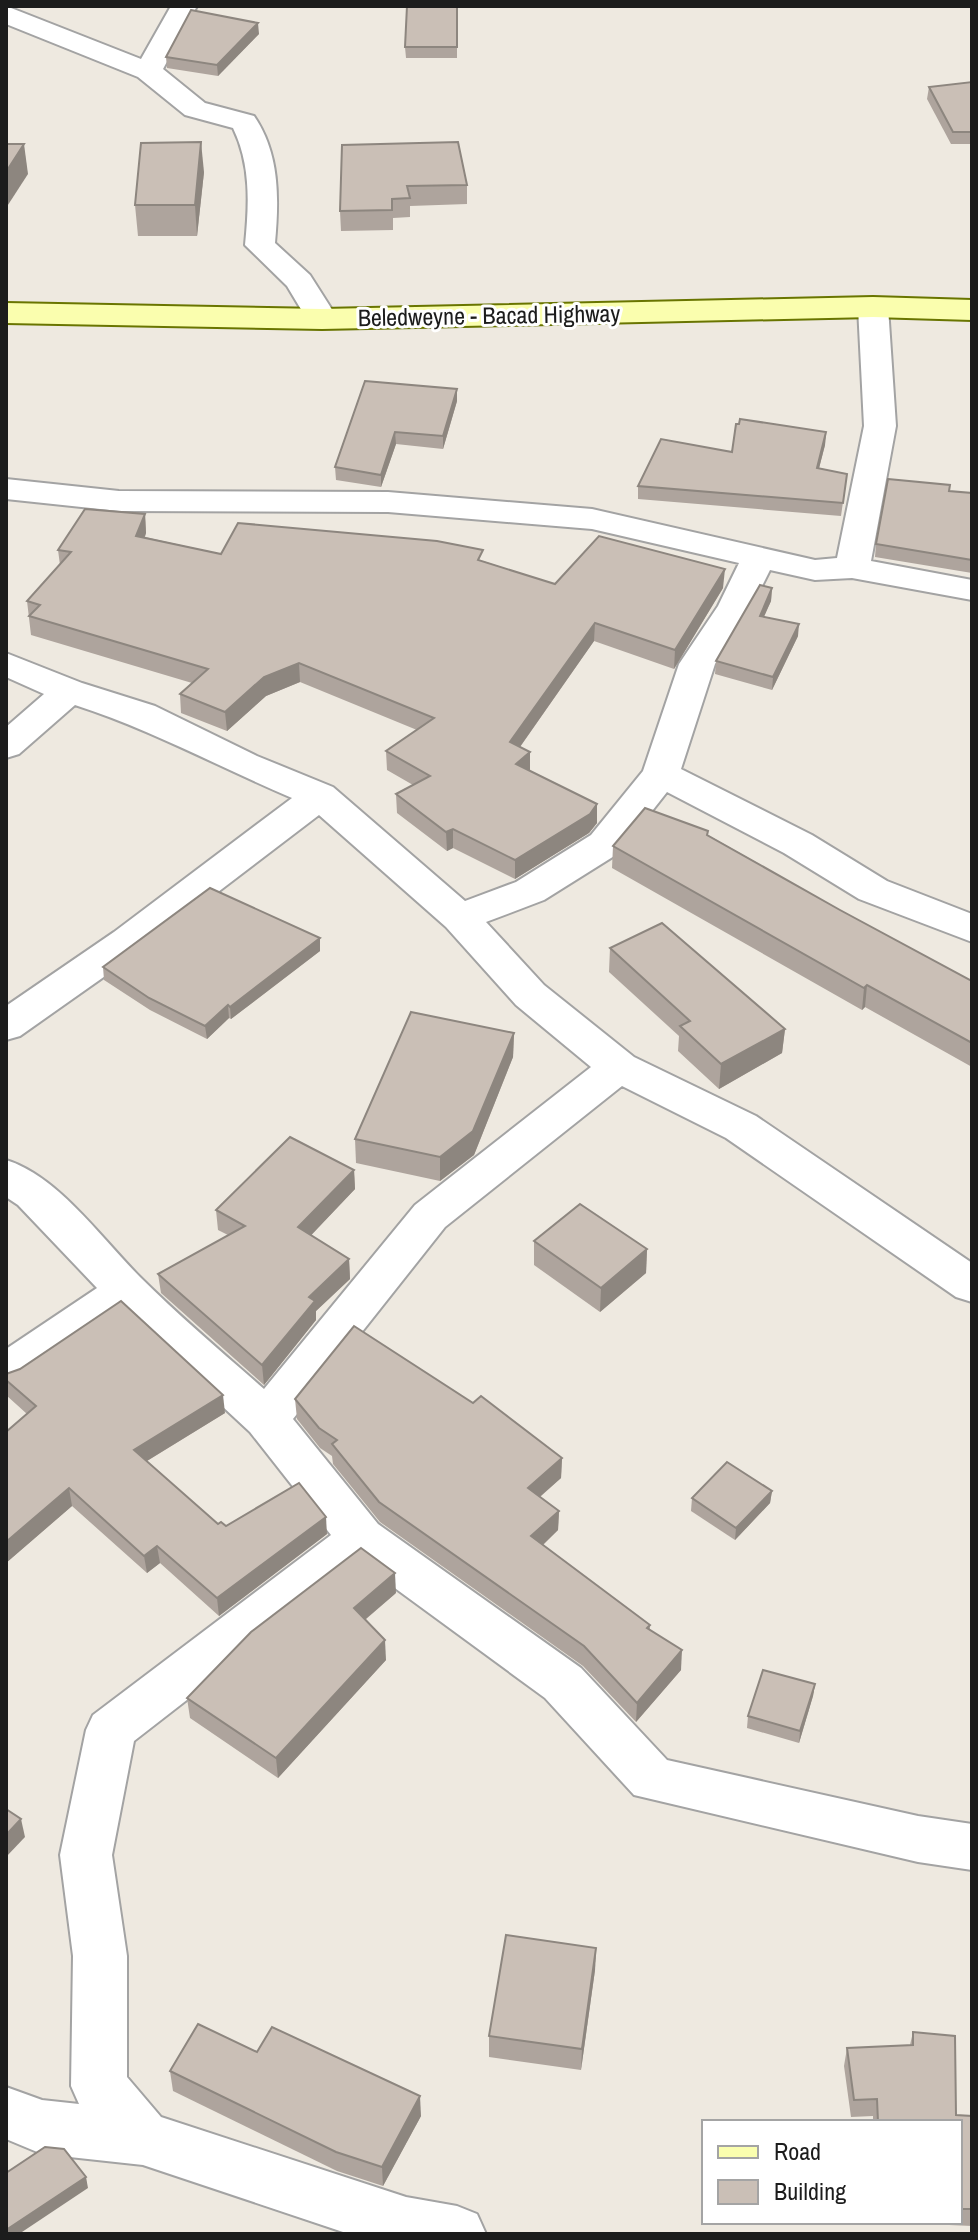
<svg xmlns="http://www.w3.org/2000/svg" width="978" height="2240" font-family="'Archivo Narrow',sans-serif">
  <rect width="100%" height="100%" fill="#eee9e0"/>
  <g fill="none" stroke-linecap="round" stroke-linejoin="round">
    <g stroke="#a3a3a3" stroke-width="4">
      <g id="street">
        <path d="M6 6 141 59 171 6H197L163 69 205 103 254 116C280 154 279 199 275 243L310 275 338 319 333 326 322 328 311 326 287 286 245 245C249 204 251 165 233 128L185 115 138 77 6 24Z"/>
        <path d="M873 298 884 300 888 307 896 426 871 561 972 580V600L852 578 815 580 770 570 752 606 715 664 681 769 812 835 887 881 972 914V942L859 899 784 853 667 792 619 853 544 900 486 922 544 985 634 1057 756 1116 972 1263V1302L956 1297 726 1138 622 1086 445 1227 293 1419 378 1524 581 1668 667 1760 918 1816 972 1824V1870L918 1862 634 1795 545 1698 362 1564 134 1741 112 1855 127 1956V2077L161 2117 406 2197 457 2206 477 2214 486 2234H349L143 2165 42 2154 6 2139V2087L42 2100 79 2104 71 2086 73 1956 60 1855 86 1730 93 1715 331 1535 250 1432 124 1315 22 1385 6 1390V1349L97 1288 18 1205 6 1197V1160C58 1176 102 1239 140 1277 179 1316 222 1352 264 1389L415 1205 591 1067 516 1005 446 927 319 815 142 950 20 1036 6 1040V1006L114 932 292 798C219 767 150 729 75 705L19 754 6 758V727L44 694 6 677V653L82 683 155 706 257 756 333 787 465 901 516 882 591 835 643 771 679 664 718 606 739 563 592 529 388 512 119 511 6 499V479L119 491 388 492 592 509 815 560 837 558 864 426 858 307 862 300Z"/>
      </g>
    </g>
    <g stroke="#697500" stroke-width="4">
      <polygon id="secondary" points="873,297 972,300 972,320 873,317 322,329 6,323 6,303 322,309"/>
    </g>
    <use href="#street" fill="#fff" fill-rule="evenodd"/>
    <use href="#secondary" fill="#fafeae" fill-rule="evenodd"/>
  </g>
  <g fill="#aea49d">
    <polygon points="457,6 457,58 406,58 405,47"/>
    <polygon points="259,34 218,76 167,68 166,57"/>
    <polygon points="972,82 972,144 951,144 927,99 929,87"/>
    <polygon points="342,145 467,185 467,204 410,206 410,217 393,218 393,230 341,231 340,211"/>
    <polygon points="204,172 197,236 138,236 135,205"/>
    <polygon points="457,389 457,401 443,449 396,444 381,487 336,480 335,467"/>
    <polygon points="826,432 825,445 819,468 847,474 841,516 638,499 638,486 732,452"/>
    <polygon points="949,491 972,493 972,573 875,557 876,544"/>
    <polygon points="145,514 146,533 145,537 221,554 483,561 555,584 723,588 674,669 594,641 520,747 530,771 597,804 597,823 589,833 515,879 453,848 447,851 397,813 396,794 413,785 387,770 386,751 417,730 300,682 266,696 227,731 181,713 180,694 192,683 31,635 27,601 60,565 58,550"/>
    <polygon points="772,588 771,601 764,616 798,636 772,690 715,674 716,661"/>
    <polygon points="708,835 840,910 972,981 972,1067 865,1007 862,1010 612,868 613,846"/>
    <polygon points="320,938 320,951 231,1019 229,1018 207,1039 150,1010 104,980 103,967"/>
    <polygon points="610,948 785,1029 782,1053 719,1089 678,1051 679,1036 609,972"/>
    <polygon points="514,1033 513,1057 474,1155 440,1181 356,1163 355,1139"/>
    <polygon points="354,1170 355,1189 311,1235 349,1259 350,1279 316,1311 316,1320 264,1385 161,1293 158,1274 228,1235 218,1230 216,1210"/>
    <polygon points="534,1241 647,1249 646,1273 600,1312 534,1265"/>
    <polygon points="6,1374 225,1413 147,1461 218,1524 226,1526 327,1534 219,1616 160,1563 147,1573 72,1506 6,1563 6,1432 27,1414 6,1395"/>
    <polygon points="295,1399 473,1403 562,1458 561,1478 540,1497 559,1511 558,1530 543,1545 650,1625 650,1630 681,1670 636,1722 583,1666 380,1522 333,1464 332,1456 320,1448 297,1419"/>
    <polygon points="772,1491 770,1503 735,1540 691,1511 692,1498"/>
    <polygon points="396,1593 365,1620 386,1660 278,1778 190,1718 187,1698"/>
    <polygon points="815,1684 813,1696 799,1743 747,1728 748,1716"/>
    <polygon points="596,1948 595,1970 581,2070 489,2057 489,2036"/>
    <polygon points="913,2032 956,2115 972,2116 972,2226 881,2222 960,2222 960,2122 873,2122 873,2116 851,2117 844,2066 847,2048 910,2045"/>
    <polygon points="170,2071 421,2116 383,2186 337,2171 173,2091"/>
  </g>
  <g fill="#8d867f">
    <polygon points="258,23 259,34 218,76 217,65"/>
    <polygon points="201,142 204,172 197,236 195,205"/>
    <polygon points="24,144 28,174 6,208 6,172"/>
    <polygon points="457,389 457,401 443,449 443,436"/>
    <polygon points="395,432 396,444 381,487 381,475"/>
    <polygon points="826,432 825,445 816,480 817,468"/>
    <polygon points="145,514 146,533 138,554 136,536"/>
    <polygon points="725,569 723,588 674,669 675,650"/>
    <polygon points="772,588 771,601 759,628 760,616"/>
    <polygon points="595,623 594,641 510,761 510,742"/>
    <polygon points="799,624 798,636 772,690 773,677"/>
    <polygon points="299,663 300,682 266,696 227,731 225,712 264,677"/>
    <polygon points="530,752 530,771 516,764"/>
    <polygon points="597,804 597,823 589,833 515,879 515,860"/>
    <polygon points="453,829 453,848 447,851 446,832"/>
    <polygon points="320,938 320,951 231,1019 230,1007"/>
    <polygon points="867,985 865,1007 862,1010 864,988"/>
    <polygon points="228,1005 229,1018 207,1039 205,1026"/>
    <polygon points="785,1029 782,1053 719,1089 721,1064"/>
    <polygon points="514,1033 513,1057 474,1155 440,1181 440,1157"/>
    <polygon points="354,1170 355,1189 300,1247 298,1227"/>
    <polygon points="647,1249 646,1273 600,1312 601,1288"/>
    <polygon points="349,1259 350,1279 316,1311 316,1320 264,1385 262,1365 309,1297"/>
    <polygon points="223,1395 225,1413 137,1467 134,1450"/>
    <polygon points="562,1458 561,1478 528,1507 528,1488"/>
    <polygon points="69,1488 72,1506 6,1563 6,1542"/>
    <polygon points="772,1491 770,1503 735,1540 736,1528"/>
    <polygon points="559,1511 558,1530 531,1556 531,1536"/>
    <polygon points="326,1517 327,1534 219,1616 217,1598"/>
    <polygon points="157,1546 160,1563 147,1573 144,1556"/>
    <polygon points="395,1573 396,1593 355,1628 354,1608"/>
    <polygon points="385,1640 386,1660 278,1778 276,1758"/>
    <polygon points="682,1650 681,1670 636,1722 637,1703"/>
    <polygon points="815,1684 813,1696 799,1743 800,1731"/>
    <polygon points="21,1819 25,1837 6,1857 6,1835"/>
    <polygon points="596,1948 595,1970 581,2070 582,2049"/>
    <polygon points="420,2096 421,2116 383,2186 382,2167"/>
    <polygon points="86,2177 88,2188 19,2234 6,2234 6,2230"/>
  </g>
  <g fill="#cabfb6" stroke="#8d867f" stroke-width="2">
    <polygon points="407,6 457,6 457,47 405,47"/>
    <polygon points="191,10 258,23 217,65 166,57"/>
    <polygon points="972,82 972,132 953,132 929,87"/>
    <polygon points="201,142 195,205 135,205 141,143"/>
    <polygon points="458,142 467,185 407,186 410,198 392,199 392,210 340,211 342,145"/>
    <polygon points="6,144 24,144 6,172"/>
    <polygon points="365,381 457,389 443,436 395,432 381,475 335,467"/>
    <polygon points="740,419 826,432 817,468 847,474 843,503 638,486 661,439 732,452 736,424 739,424"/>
    <polygon points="888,479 950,485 949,491 972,493 972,560 876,544"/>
    <polygon points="85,509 145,514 136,536 221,554 238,523 437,541 483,550 478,560 555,584 599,536 725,569 675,650 595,623 510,742 530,752 516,764 597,804 590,814 515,860 453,829 446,832 396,794 430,776 386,751 434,718 299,663 264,677 225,712 180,694 208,669 29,616 40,605 27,601 71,552 58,550"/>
    <polygon points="760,585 772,588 760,616 799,624 773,677 716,661"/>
    <polygon points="645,808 708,831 707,835 840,910 972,981 972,1043 867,985 864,988 613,846"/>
    <polygon points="210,888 320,938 230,1007 228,1005 205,1026 149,998 103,967"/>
    <polygon points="662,923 785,1029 721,1064 680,1026 690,1021 610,948"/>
    <polygon points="411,1012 514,1033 473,1131 440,1157 355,1139"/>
    <polygon points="290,1137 354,1170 298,1227 349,1259 309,1297 315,1301 262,1365 158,1274 245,1226 216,1210"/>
    <polygon points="580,1204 647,1249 601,1288 534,1241"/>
    <polygon points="121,1301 223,1395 134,1450 218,1524 221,1522 226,1526 299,1483 326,1517 217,1598 157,1546 144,1556 69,1488 6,1542 6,1432 36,1406 6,1380 6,1374 20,1369"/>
    <polygon points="354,1326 473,1403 481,1396 562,1458 528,1488 559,1511 531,1536 650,1625 647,1628 682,1650 637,1703 584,1646 379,1502 332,1444 337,1440 319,1428 295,1399"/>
    <polygon points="727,1462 772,1491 736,1528 692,1498"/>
    <polygon points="361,1548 395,1573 354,1608 385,1640 276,1758 187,1698 251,1632"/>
    <polygon points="763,1670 815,1684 800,1731 748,1716"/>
    <polygon points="6,1809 21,1819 6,1835"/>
    <polygon points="506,1935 596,1948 582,2049 489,2036"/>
    <polygon points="198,2024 257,2052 272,2027 420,2096 382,2167 336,2152 170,2071"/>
    <polygon points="913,2032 955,2036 956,2115 972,2116 972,2209 960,2209 960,2122 878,2122 877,2099 854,2100 847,2048 913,2045"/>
    <polygon points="45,2147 64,2149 86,2177 6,2230 6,2173"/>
  </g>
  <g text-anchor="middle" stroke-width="6" stroke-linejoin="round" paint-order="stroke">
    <g font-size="24" fill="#1c1c1c" stroke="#fff">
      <text transform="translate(489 316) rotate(-1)" y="8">Beledweyne - Bacad Highway</text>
    </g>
  </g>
  <rect width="978" height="2240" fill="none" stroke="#1c1c1c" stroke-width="16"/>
  <rect x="702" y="2120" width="260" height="104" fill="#ffffff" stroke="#a4a4a4" stroke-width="2"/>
  <rect x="718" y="2146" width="40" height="12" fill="#fafeae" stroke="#a4a4a4" stroke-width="2"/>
  <text x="774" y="2160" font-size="24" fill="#1c1c1c">Road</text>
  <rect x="718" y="2180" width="40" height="24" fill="#cabfb6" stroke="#a4a4a4" stroke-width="2"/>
  <text x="774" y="2200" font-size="24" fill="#1c1c1c">Building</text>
</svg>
